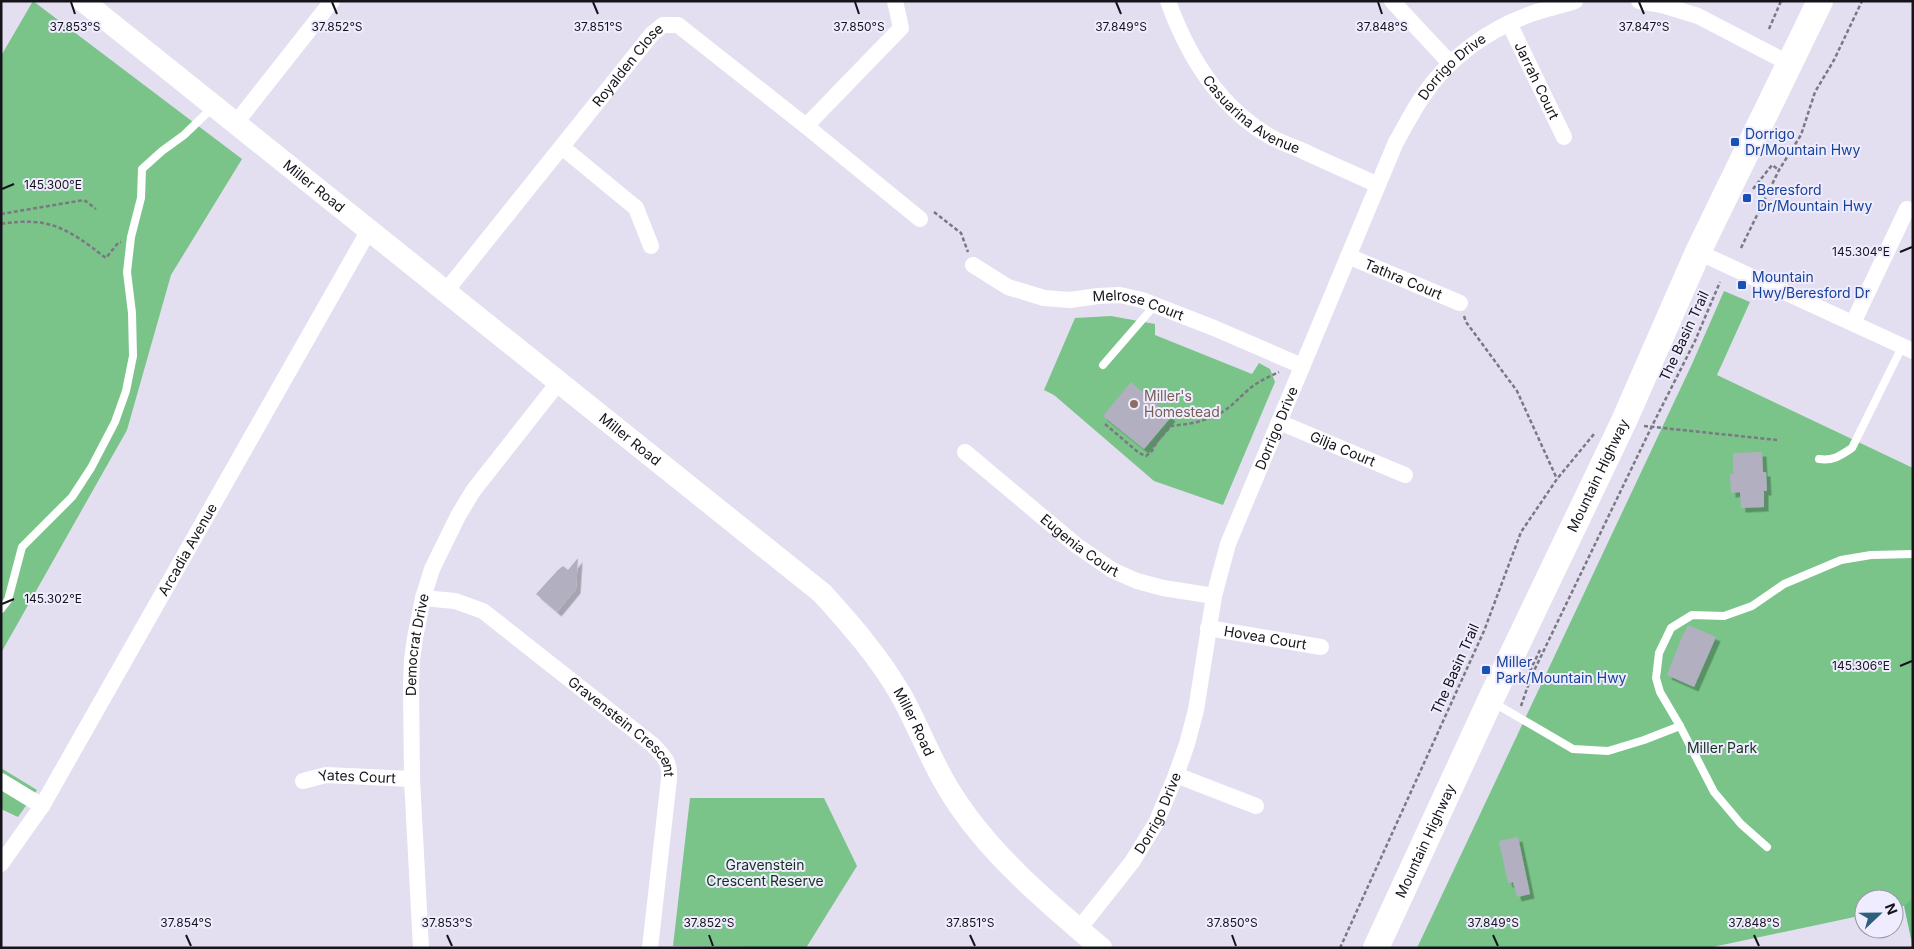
<svg xmlns="http://www.w3.org/2000/svg" width="1914" height="949" font-family="Inter,sans-serif">
  <defs>
    <filter id="shadow"><feDropShadow dx="4.5" dy="4.5" stdDeviation="0" flood-color="#0004"/></filter>
  </defs>
  <rect width="100%" height="100%" fill="#e3dff1"/>
  <g fill="#7ac48a">
    <polygon points="33,1 242,159 171,275 127,430 1,653 1,56"/>
    <polygon points="1724,291 1750,302 1717,375 1913,468 1913,904 1894,908 1894,899 1864,899 1864,915 1708,948 1417,948 1692,364"/>
    <polygon points="1111,316 1155,324 1155,335 1252,374 1259,363 1270,369 1275,382 1223,505 1154,481 1054,395 1044,390 1075,318"/>
    <polygon points="1,768 37,790 18,817 1,809"/>
    <polygon points="690,798 824,798 857,866 806,948 673,946"/>
  </g>
  <polygon fill="#68bb7b" points="1913,898 1913,948 1904,906"/>
  <g fill="#b2afc1" filter="url(#shadow)">
    <polygon points="1131,382 1171,417 1144,449 1103,416"/>
    <polygon points="1762,452 1763,472 1766,472 1767,491 1764,491 1764,507 1741,508 1740,492 1731,493 1730,474 1733,474 1733,453"/>
    <polygon points="578,558 576,589 557,612 536,594 558,570 563,566 568,570"/>
    <polygon points="1688,625 1716,637 1694,687 1667,675 1683,634 1684,634"/>
    <polygon points="1518,837 1530,894 1517,897 1513,882 1508,883 1499,841"/>
  </g>
  <g fill="none" stroke-linecap="round" stroke-linejoin="round">
    <g stroke="#7b7884" stroke-width="2.5" stroke-dasharray="4 2.5" stroke-linecap="butt">
      <polyline points="1769,29 1781,1"/>
      <polyline points="1753,189 1772,165 1779,170"/>
      <polyline points="934,212 961,233 968,252"/>
      <polyline points="1,214 84,200 96,209"/>
      <path d="M1 224C50 216 68 229 106 258L118 243 121 242"/>
      <polyline points="1741,248 1779,170 1801,135 1815,92 1834,60 1862,1"/>
      <polyline points="1464,316 1466,322 1517,391 1557,479"/>
      <path d="M1105 424 1139 453 1146 456 1152 451 1157 441 1171 426C1190 424 1208 421 1224 411 1233 405 1240 397 1248 390 1257 382 1268 377 1279 372"/>
      <polyline points="1644,426 1777,440"/>
      <polyline points="1530,676 1528,675 1540,650"/>
      <polyline points="1521,706 1531,677 1652,426 1695,341 1720,282"/>
      <polyline points="1340,948 1484,631 1521,532 1557,479 1594,434"/>
    </g>
    <g stroke="#fff" stroke-width="8">
      <polyline points="1103,365 1155,305"/>
      <path d="M1819 459C1833 461 1840 456 1852 448L1902 347"/>
      <polyline points="1,609 8,600 22,547 72,497 91,468 115,422 126,391 133,356 132,313 127,272 131,237 141,198 142,169 162,151 184,135 212,108"/>
      <polyline points="1494,703 1573,749 1608,751 1644,740 1680,726"/>
      <polyline points="1767,847 1741,824 1714,792 1680,726 1660,692 1656,678 1659,653 1671,628 1692,615 1724,616 1752,606 1784,584 1841,560 1871,555 1913,554"/>
    </g>
    <g stroke="#fff" stroke-width="16">
      <path id="s1" d="M1168 1C1187 54 1217 104 1266 134 1276 141 1289 145 1301 150 1326 162 1352 173 1378 185"/>
      <polyline points="1392,1 1450,63"/>
      <polyline points="1639,1 1662,5 1698,16 1790,64"/>
      <path id="s2" d="M1509 23 1564 137"/>
      <polyline points="235,124 332,1"/>
      <polyline points="806,126 901,28 895,1"/>
      <polyline points="562,147 636,208 651,246"/>
      <polyline points="1698,252 1913,351"/>
      <path id="s3" d="M1348 256 1460 303"/>
      <path id="s4" d="M973 265 1008 287 1044 298 1070 300 1098 296 1120 295 1142 300 1214 328 1302 366"/>
      <path id="s5" d="M446 291 652 34 663 25H678L806 126 920 219"/>
      <polyline points="1853,323 1907,209"/>
      <path id="s6" d="M1279 422 1405 475"/>
      <path id="s7" d="M965 452 1076 545 1112 570 1137 581 1163 588 1214 596"/>
      <path id="s8" d="M423 598 455 601 483 611 653 745C665 758 670 761 669 779L650 948"/>
      <path id="s9" d="M1208 628 1321 647"/>
      <polyline points="1176,775 1256,806"/>
      <polyline points="1,781 42,806"/>
      <path id="s10" d="M303 781 326 775 412 779"/>
      <path id="s11" d="M1 864 42 806 369 230"/>
      <path id="s12" d="M1079 929 1132 862 1156 823 1176 775 1187 744 1196 710 1214 596 1228 544 1396 142C1405 127 1413 110 1423 96 1448 58 1489 29 1531 14 1545 9 1561 6 1575 1"/>
      <path id="s13" d="M421 948 412 779 411 684 412 660 415 638 423 598 432 569 458 516 473 491 558 383"/>
    </g>
    <path stroke="#fff" stroke-width="22" id="s14" d="M83 1 822 593C851 625 879 657 901 695 919 727 931 762 951 793 988 853 1048 903 1101 948"/>
    <path stroke="#fff" stroke-width="26" id="s15" d="M1376 948 1490 701 1624 421 1698 252 1820 1"/>
  </g>
  <path fill="none" stroke="#16141b" stroke-width="2" d="M71 2 75 14M332 2 337 14M593 2 598 14M855 2 859 14M1116 2 1121 14M1378 2 1382 14M1639 2 1644 14M2 189 14 184M1900 252 1912 247M2 604 14 599M1900 666 1912 661M186 935 191 946M447 935 452 946M709 935 713 946M970 935 975 946M1232 935 1236 946M1493 935 1498 946M1754 935 1759 946"/>
  <g fill="#1a4fb4" stroke="#f0ecff" stroke-width="2">
    <rect x="1730" y="137" width="10" height="10" rx="2.5"/>
    <rect x="1742" y="193" width="10" height="10" rx="2.5"/>
    <rect x="1737" y="280" width="10" height="10" rx="2.5"/>
    <rect x="1481" y="665" width="10" height="10" rx="2.5"/>
  </g>
  <circle fill="#8d6e63" stroke="#f0ecff" stroke-width="2" cx="1134" cy="404" r="5"/>
  <g text-anchor="middle" stroke-width="4" stroke-linejoin="round" paint-order="stroke">
    <g font-size="14" fill="#16141b" stroke="#f0ecff">
      <text dy="5" stroke="none"><textPath href="#s5" startOffset="290">Royalden Close</textPath></text>
      <text dy="5" stroke="none"><textPath href="#s12" startOffset="951">Dorrigo Drive</textPath></text>
      <text dy="5" stroke="none"><textPath href="#s2" startOffset="64">Jarrah Court</textPath></text>
      <text dy="5" stroke="none"><textPath href="#s1" startOffset="145">Casuarina Avenue</textPath></text>
      <text dy="5" stroke="none"><textPath href="#s14" startOffset="296">Miller Road</textPath></text>
      <text dy="5" stroke="none"><textPath href="#s3" startOffset="60">Tathra Court</textPath></text>
      <text dy="5" stroke="none"><textPath href="#s4" startOffset="175">Melrose Court</textPath></text>
      <text transform="translate(1684 336) rotate(-65)" y="5">The Basin Trail</text>
      <text dy="5" stroke="none"><textPath href="#s12" startOffset="546">Dorrigo Drive</textPath></text>
      <text dy="5" stroke="none"><textPath href="#s14" startOffset="701">Miller Road</textPath></text>
      <text dy="5" stroke="none"><textPath href="#s6" startOffset="69">Gilja Court</textPath></text>
      <text dy="5" stroke="none"><textPath href="#s15" startOffset="522">Mountain Highway</textPath></text>
      <text dy="5" stroke="none"><textPath href="#s7" startOffset="148">Eugenia Court</textPath></text>
      <text dy="5" stroke="none"><textPath href="#s11" startOffset="366">Arcadia Avenue</textPath></text>
      <text dy="5" stroke="none"><textPath href="#s9" startOffset="58">Hovea Court</textPath></text>
      <text dy="5" stroke="none"><textPath href="#s13" startOffset="304">Democrat Drive</textPath></text>
      <text transform="translate(1455 669) rotate(-66)" y="5">The Basin Trail</text>
      <text dy="5" stroke="none"><textPath href="#s14" startOffset="1106">Miller Road</textPath></text>
      <text dy="5" stroke="none"><textPath href="#s8" startOffset="244">Gravenstein Crescent</textPath></text>
      <text dy="5" stroke="none"><textPath href="#s10" startOffset="55">Yates Court</textPath></text>
      <text dy="5" stroke="none"><textPath href="#s12" startOffset="141">Dorrigo Drive</textPath></text>
      <text dy="5" stroke="none"><textPath href="#s15" startOffset="118">Mountain Highway</textPath></text>
    </g>
    <g font-size="14" fill="#164399" stroke="#f0ecff" text-anchor="start">
      <text x="1745" y="139">Dorrigo<tspan x="1745" dy="16">Dr/Mountain Hwy</tspan></text>
      <text x="1757" y="195">Beresford<tspan x="1757" dy="16">Dr/Mountain Hwy</tspan></text>
      <text x="1752" y="282">Mountain<tspan x="1752" dy="16">Hwy/Beresford Dr</tspan></text>
      <text x="1496" y="667">Miller<tspan x="1496" dy="16">Park/Mountain Hwy</tspan></text>
    </g>
    <g font-size="14" fill="#785e54" stroke="#f0ecff" text-anchor="start">
      <text x="1144" y="401">Miller's<tspan x="1144" dy="16">Homestead</tspan></text>
    </g>
    <g font-size="14" fill="#0f3218" stroke="#f0ecff">
      <text x="1722" y="753">Miller Park</text>
      <text x="765" y="870">Gravenstein<tspan x="765" dy="16">Crescent Reserve</tspan></text>
    </g>
  </g>
  <g font-size="12" text-anchor="middle" fill="#16141b" stroke="#f0ecff" stroke-width="4" stroke-linejoin="round" paint-order="stroke">
    <text x="1644" y="31">37.847°S</text>
    <text x="75" y="31">37.853°S</text>
    <text x="337" y="31">37.852°S</text>
    <text x="598" y="31">37.851°S</text>
    <text x="859" y="31">37.850°S</text>
    <text x="1121" y="31">37.849°S</text>
    <text x="1382" y="31">37.848°S</text>
    <text x="53" y="189">145.300°E</text>
    <text x="1861" y="256">145.304°E</text>
    <text x="53" y="603">145.302°E</text>
    <text x="1861" y="670">145.306°E</text>
    <text x="186" y="927">37.854°S</text>
    <text x="447" y="927">37.853°S</text>
    <text x="709" y="927">37.852°S</text>
    <text x="970" y="927">37.851°S</text>
    <text x="1232" y="927">37.850°S</text>
    <text x="1493" y="927">37.849°S</text>
    <text x="1754" y="927">37.848°S</text>
  </g>
  <rect width="1914" height="949" fill="none" stroke="#16141b" stroke-width="5"/>
  <g transform="translate(1879 914) rotate(68)"><circle r="24" fill="#f0ecff" stroke="#9996a4"/>
  <path d="M0-4L9 19L0 12L-9 19Z" fill="#2d607d"/>
  <text y="-8" font-size="14" font-weight="bold" text-anchor="middle" fill="#16141b">N</text>
  </g>
</svg>
